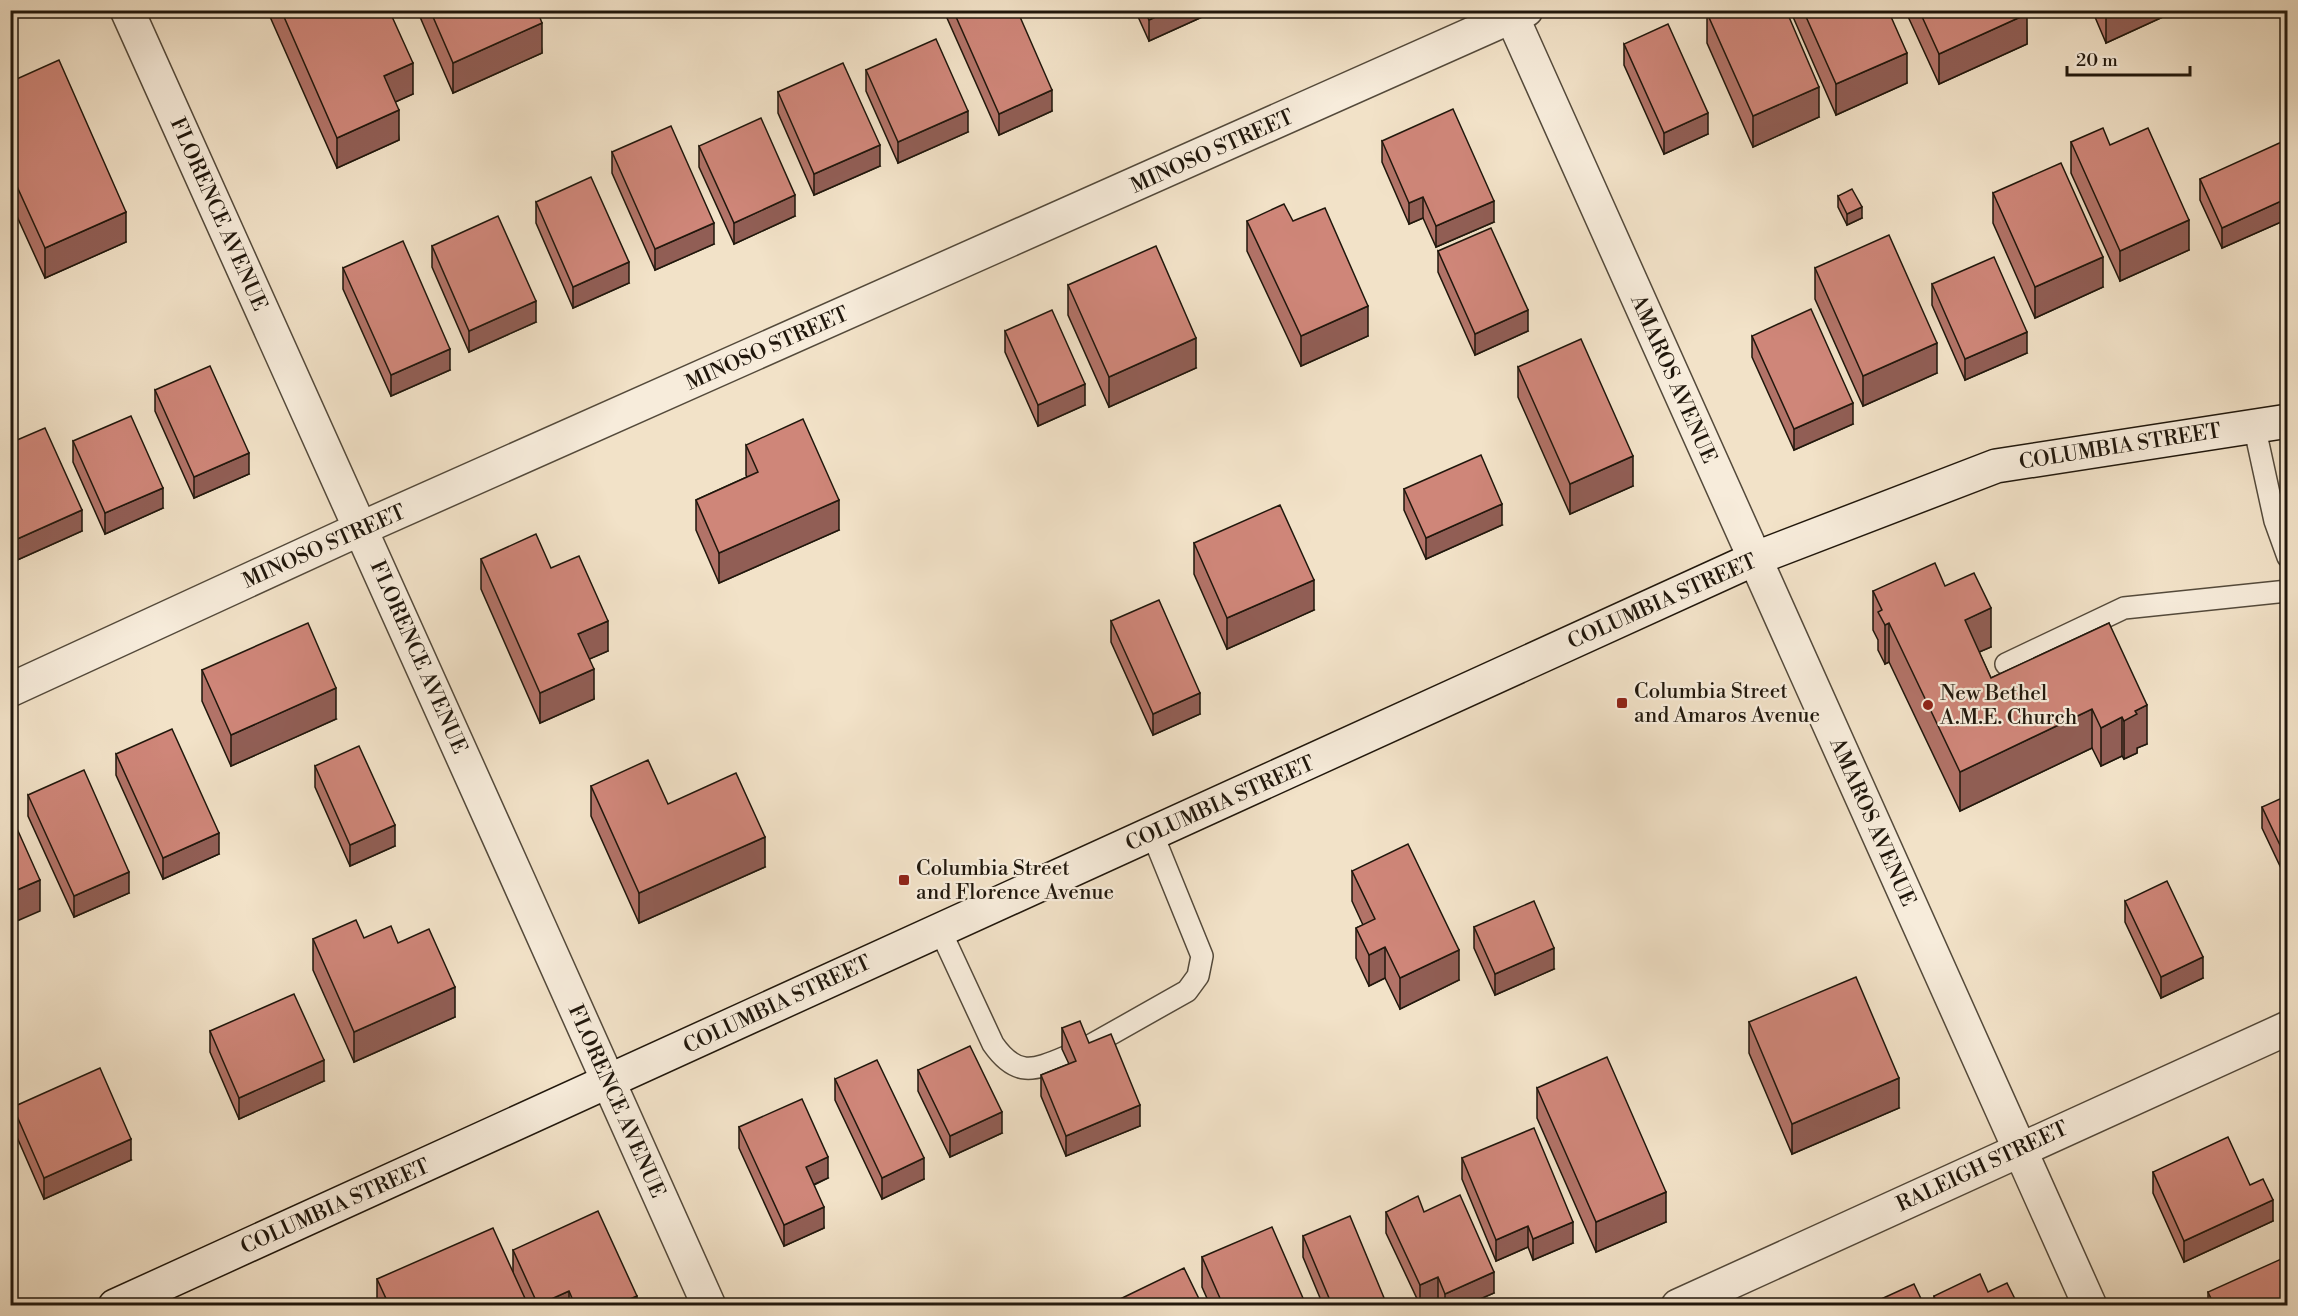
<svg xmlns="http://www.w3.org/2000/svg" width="2298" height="1316" font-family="'Libre Bodoni',serif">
  <rect width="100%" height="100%" fill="#f2e2c8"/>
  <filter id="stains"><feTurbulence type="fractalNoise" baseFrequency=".00333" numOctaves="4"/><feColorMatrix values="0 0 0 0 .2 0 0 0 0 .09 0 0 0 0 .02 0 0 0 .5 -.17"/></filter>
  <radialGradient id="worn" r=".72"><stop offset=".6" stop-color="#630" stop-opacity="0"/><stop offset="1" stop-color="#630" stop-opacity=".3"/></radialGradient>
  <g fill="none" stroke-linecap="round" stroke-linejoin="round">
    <g stroke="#544a3b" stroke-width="24">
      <g id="lane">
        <polyline points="2254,425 2275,521 2288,557"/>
        <polyline points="2006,664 2124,608 2288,591"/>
        <path d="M940 930 993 1044C1016 1077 1033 1071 1066 1057"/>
        <polyline points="1086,1048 1187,991 1198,976 1202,956 1152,833"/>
      </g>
    </g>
    <g stroke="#544a3b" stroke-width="36">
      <g id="street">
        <path d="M127 10C323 441 515 874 709 1306"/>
        <polyline points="1509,10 2090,1306"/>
        <polyline points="10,690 362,528 1526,10"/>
        <polyline points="1678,1306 2288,1028"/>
      </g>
    </g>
    <g stroke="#20170c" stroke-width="36">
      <polyline id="secondary" points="115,1306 1754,559 1996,466 2288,421"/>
    </g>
    <use href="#lane" stroke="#f7ecdb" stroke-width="21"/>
    <use href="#street" stroke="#f7ecdb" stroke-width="33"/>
    <use href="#secondary" stroke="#f7ecdb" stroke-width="33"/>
  </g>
  <g fill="#b27368" stroke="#20170c" stroke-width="1.5">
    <polygon points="267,10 354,10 355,15 413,94 395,102 399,140 337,168"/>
    <polygon points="417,10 537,10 542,53 453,93"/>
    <polygon points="947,10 1017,10 1052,111 999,135 947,18"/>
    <polygon points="1135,10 1211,10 1211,13 1149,41"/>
    <polygon points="1790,10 1888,10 1907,83 1836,115"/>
    <polygon points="1905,10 2026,10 2027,44 1939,84"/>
    <polygon points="2092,10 2178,10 2106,43"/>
    <polygon points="1707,13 1819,117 1753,147 1707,43"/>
    <polygon points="1624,44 1708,134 1664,154 1624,65"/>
    <polygon points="866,70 968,132 898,163 866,91"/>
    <polygon points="10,82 126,242 45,278 10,201"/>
    <polygon points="778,92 880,166 814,195 778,113"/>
    <polygon points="1382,141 1494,222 1436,247 1423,218 1409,224 1382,162"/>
    <polygon points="2071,142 2110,145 2189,250 2120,281 2071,173"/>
    <polygon points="2288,143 2288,219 2222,248 2200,200 2200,179"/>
    <polygon points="699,146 795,216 734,244 699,167"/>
    <polygon points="612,152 714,244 655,270 612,173"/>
    <polygon points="1993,193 2103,287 2035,318 1993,223"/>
    <polygon points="1838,196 1862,218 1847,225 1838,207"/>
    <polygon points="536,202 629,283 573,308 536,223"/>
    <polygon points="1247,221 1293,221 1368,336 1301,366 1247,251"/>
    <polygon points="432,246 536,322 469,352 432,267"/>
    <polygon points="1438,251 1528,331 1475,355 1438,272"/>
    <polygon points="343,268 450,370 391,396 343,289"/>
    <polygon points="1815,268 1937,373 1863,406 1815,299"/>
    <polygon points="1932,284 2027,353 1965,380 1932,305"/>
    <polygon points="1068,285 1196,368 1109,407 1068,315"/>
    <polygon points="1005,331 1085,405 1038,426 1005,352"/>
    <polygon points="1752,336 1853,424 1794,450 1752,357"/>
    <polygon points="1518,367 1633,486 1570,514 1518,397"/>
    <polygon points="155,390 249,474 194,498 155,411"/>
    <polygon points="73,441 163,508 105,534 73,462"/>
    <polygon points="10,443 82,531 15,561 10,550"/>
    <polygon points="746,445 839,530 719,583 696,530 696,500 747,477 746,475"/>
    <polygon points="1404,489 1502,525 1426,559 1404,510"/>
    <polygon points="1194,543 1314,610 1227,649 1194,574"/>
    <polygon points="481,559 551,568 608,651 589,659 594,699 540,723 481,589"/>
    <polygon points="1945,586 1991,647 1979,652 1991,678 2109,623 2147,744 2137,748 2137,753 2124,759 2122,756 2101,766 2092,748 1960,811 1889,662 1885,664 1878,650 1878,640 1873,630 1873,591"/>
    <polygon points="1111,621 1200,714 1153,735 1111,642"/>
    <polygon points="202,670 336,719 231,766 202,701"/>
    <polygon points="116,754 219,854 163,879 116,775"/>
    <polygon points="315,766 395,846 350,866 315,787"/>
    <polygon points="591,786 668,804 765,867 639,923 591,816"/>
    <polygon points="28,795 129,893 74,917 28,816"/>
    <polygon points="2288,800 2288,883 2262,828 2262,807"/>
    <polygon points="1352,871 1459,980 1400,1009 1385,978 1369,986 1356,958 1356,928 1363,925 1352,901"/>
    <polygon points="2125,901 2203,978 2161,998 2125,922"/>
    <polygon points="1474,927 1554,969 1495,995 1474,948"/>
    <polygon points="364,938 398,943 455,1017 354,1062 313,970 313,939"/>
    <polygon points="1749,1022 1899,1108 1792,1154 1749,1053"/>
    <polygon points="1062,1028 1089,1043 1140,1126 1066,1156 1041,1096 1041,1075 1069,1064 1062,1049"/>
    <polygon points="210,1031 324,1081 239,1119 210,1052"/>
    <polygon points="918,1070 1002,1133 950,1157 918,1091"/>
    <polygon points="835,1079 924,1179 882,1199 835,1100"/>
    <polygon points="1537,1088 1666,1222 1596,1252 1537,1118"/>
    <polygon points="13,1107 131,1160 44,1199 13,1128"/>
    <polygon points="739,1127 828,1178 814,1185 824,1228 784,1246 739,1148"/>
    <polygon points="1462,1158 1573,1243 1533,1260 1528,1247 1496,1261 1462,1179"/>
    <polygon points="2153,1172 2250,1185 2273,1221 2184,1262 2153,1193"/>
    <polygon points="1386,1212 1424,1212 1494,1293 1466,1305 1441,1305 1438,1298 1420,1305 1386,1233"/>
    <polygon points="1303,1236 1387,1305 1323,1305 1303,1257"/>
    <polygon points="513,1250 637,1305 377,1305 377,1279 513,1272"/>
    <polygon points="1202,1257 1306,1305 1210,1305 1202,1287"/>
    <polygon points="1988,1292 2018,1305 1934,1305 1934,1296"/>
    <polygon points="2208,1292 2288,1305 2208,1305"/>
  </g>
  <g fill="#915e55" stroke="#20170c" stroke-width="1.5">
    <polygon points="1170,10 1211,10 1211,13 1149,41 1149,20"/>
    <polygon points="2110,10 2178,10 2106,43 2106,12"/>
    <polygon points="2027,14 2027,44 1939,84 1939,54"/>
    <polygon points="542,23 542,53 453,93 453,63"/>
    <polygon points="1907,53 1907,83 1836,115 1836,84"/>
    <polygon points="413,63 413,94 384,107 384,76"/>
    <polygon points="1819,87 1819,117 1753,147 1753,116"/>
    <polygon points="1052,90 1052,111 999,135 999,114"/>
    <polygon points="399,110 399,140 337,168 337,138"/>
    <polygon points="968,111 968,132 898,163 898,142"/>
    <polygon points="1708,113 1708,134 1664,154 1664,133"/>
    <polygon points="880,145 880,166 814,195 814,174"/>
    <polygon points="795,195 795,216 734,244 734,223"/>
    <polygon points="1423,197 1423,218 1409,224 1409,203"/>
    <polygon points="2288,198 2288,219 2222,248 2222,228"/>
    <polygon points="1494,201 1494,222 1436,247 1436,226"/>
    <polygon points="1862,207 1862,218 1847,225 1847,214"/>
    <polygon points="126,212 126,242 45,278 45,248"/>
    <polygon points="2189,220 2189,250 2120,281 2120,251"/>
    <polygon points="714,223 714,244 655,270 655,249"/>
    <polygon points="2103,257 2103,287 2035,318 2035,287"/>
    <polygon points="629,262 629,283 573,308 573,287"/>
    <polygon points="536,301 536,322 469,352 469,331"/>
    <polygon points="1368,306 1368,336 1301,366 1301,336"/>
    <polygon points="1528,310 1528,331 1475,355 1475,334"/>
    <polygon points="2027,332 2027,353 1965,380 1965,359"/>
    <polygon points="1196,338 1196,368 1109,407 1109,377"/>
    <polygon points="1937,343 1937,373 1863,406 1863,376"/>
    <polygon points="450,349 450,370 391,396 391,375"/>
    <polygon points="1085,384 1085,405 1038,426 1038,405"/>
    <polygon points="1853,403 1853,424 1794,450 1794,429"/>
    <polygon points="249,453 249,474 194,498 194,477"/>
    <polygon points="1633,456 1633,486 1570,514 1570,484"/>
    <polygon points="163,488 163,508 105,534 105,513"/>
    <polygon points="839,500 839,530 719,583 719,553"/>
    <polygon points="1502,504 1502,525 1426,559 1426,538"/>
    <polygon points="82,510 82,531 15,561 15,540"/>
    <polygon points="1314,580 1314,610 1227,649 1227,618"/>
    <polygon points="1991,608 1991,647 1965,658 1965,620"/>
    <polygon points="608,621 608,651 578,664 578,634"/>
    <polygon points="1889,623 1889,662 1885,664 1885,625"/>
    <polygon points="594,669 594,699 540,723 540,693"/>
    <polygon points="336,688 336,719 231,766 231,735"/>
    <polygon points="1200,693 1200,714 1153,735 1153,714"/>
    <polygon points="2147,705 2147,744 2137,748 2137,753 2124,759 2124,721 2135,711"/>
    <polygon points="2092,709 2092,748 1960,811 1960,772"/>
    <polygon points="2122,717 2122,756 2101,766 2101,728"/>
    <polygon points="395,825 395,846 350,866 350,845"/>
    <polygon points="219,833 219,854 163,879 163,858"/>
    <polygon points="765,837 765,867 639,923 639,893"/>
    <polygon points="129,872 129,893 74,917 74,896"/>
    <polygon points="40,880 40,911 10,924 10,893"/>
    <polygon points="1385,947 1385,978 1369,986 1369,955"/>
    <polygon points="1554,948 1554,969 1495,995 1495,974"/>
    <polygon points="1459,950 1459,980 1400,1009 1400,978"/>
    <polygon points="2203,957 2203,978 2161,998 2161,977"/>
    <polygon points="455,987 455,1017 354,1062 354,1032"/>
    <polygon points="324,1060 324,1081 239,1119 239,1098"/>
    <polygon points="1899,1078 1899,1108 1792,1154 1792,1124"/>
    <polygon points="1140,1105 1140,1126 1066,1156 1066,1136"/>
    <polygon points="1002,1112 1002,1133 950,1157 950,1136"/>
    <polygon points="131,1139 131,1160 44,1199 44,1178"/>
    <polygon points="828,1157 828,1178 806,1188 806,1167"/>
    <polygon points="924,1158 924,1179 882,1199 882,1178"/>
    <polygon points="1666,1192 1666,1222 1596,1252 1596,1222"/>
    <polygon points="2273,1200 2273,1221 2184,1262 2184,1241"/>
    <polygon points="824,1207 824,1228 784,1246 784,1225"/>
    <polygon points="1573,1222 1573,1243 1533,1260 1533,1239"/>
    <polygon points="1528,1226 1528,1247 1496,1261 1496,1240"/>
    <polygon points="1494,1272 1494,1293 1466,1305 1445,1305 1445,1294"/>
    <polygon points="1438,1277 1438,1298 1420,1305 1420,1285"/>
    <polygon points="569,1291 569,1305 538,1305"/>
    <polygon points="637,1296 637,1305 616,1305"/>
  </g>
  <g fill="#cf8679" stroke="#20170c" stroke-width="1.5">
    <polygon points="281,10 354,10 355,15 365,10 389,10 413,63 384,76 399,110 337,138"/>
    <polygon points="430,10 537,10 542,23 453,63"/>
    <polygon points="953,10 1017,10 1052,90 999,114"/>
    <polygon points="1144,10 1170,10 1149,20"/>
    <polygon points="1713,10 1786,10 1819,87 1753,116 1707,13"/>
    <polygon points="1803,10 1888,10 1907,53 1836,84"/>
    <polygon points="1919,10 2026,10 2027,14 1939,54"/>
    <polygon points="1668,24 1708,113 1664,133 1624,44"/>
    <polygon points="936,39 968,111 898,142 866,70"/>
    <polygon points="59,60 126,212 45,248 10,171 10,82"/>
    <polygon points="843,63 880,145 814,174 778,92"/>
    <polygon points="1453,109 1494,201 1436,226 1423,197 1409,203 1382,141"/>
    <polygon points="761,118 795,195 734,223 699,146"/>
    <polygon points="671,126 714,223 655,249 612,152"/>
    <polygon points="2103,128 2110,145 2148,128 2189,220 2120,251 2071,142"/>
    <polygon points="2286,140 2288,143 2288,198 2222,228 2200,179"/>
    <polygon points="2061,163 2103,257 2035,287 1993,193"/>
    <polygon points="591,177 629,262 573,287 536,202"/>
    <polygon points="1852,189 1862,207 1847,214 1838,196"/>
    <polygon points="1284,204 1293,221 1325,208 1368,306 1301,336 1247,221"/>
    <polygon points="498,216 536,301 469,331 432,246"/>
    <polygon points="1491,228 1528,310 1475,334 1438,251"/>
    <polygon points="1889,235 1937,343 1863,376 1815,268"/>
    <polygon points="403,241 450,349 391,375 343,268"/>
    <polygon points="1156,246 1196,338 1109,377 1068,285"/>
    <polygon points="1994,257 2027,332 1965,359 1932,284"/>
    <polygon points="1811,309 1853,403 1794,429 1752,336"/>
    <polygon points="1052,310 1085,384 1038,405 1005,331"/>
    <polygon points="1581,339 1633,456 1570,484 1518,367"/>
    <polygon points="210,366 249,453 194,477 155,390"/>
    <polygon points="131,416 163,488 105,513 73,441"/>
    <polygon points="803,419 839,500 719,553 696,500 758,472 746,445"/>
    <polygon points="45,428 82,510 15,540 10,529 10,443"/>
    <polygon points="1481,455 1502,504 1426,538 1404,489"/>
    <polygon points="1280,505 1314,580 1227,618 1194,543"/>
    <polygon points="536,534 551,568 579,556 608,621 578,634 594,669 540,693 481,559"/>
    <polygon points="1935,563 1945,586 1974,573 1991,608 1965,620 1991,678 2109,623 2147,705 2135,711 2137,714 2124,721 2122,717 2101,728 2092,709 1960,772 1889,623 1885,625 1878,612 1882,610 1873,591"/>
    <polygon points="1159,600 1200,693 1153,714 1111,621"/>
    <polygon points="308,623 336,688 231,735 202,670"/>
    <polygon points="172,729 219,833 163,858 116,754"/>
    <polygon points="359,746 395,825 350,845 315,766"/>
    <polygon points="648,760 668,804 736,773 765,837 639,893 591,786"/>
    <polygon points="84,770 129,872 74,896 28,795"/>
    <polygon points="2282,798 2283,802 2288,800 2288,862 2262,807"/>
    <polygon points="10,813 40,880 10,893"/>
    <polygon points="1408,844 1459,950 1400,978 1385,947 1369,955 1356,928 1375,919 1352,871"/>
    <polygon points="2167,881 2203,957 2161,977 2125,901"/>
    <polygon points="1534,901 1554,948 1495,974 1474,927"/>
    <polygon points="356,920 364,938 391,926 398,943 429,929 455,987 354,1032 313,939"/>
    <polygon points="1856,977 1899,1078 1792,1124 1749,1022"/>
    <polygon points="294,994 324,1060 239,1098 210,1031"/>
    <polygon points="1080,1021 1089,1043 1111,1034 1140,1105 1066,1136 1041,1075 1076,1061 1062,1028"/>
    <polygon points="970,1046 1002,1112 950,1136 918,1070"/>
    <polygon points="1607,1057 1666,1192 1596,1222 1537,1088"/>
    <polygon points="877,1060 924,1158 882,1178 835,1079"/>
    <polygon points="100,1068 131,1139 44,1178 13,1107"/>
    <polygon points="802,1099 828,1157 806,1167 824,1207 784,1225 739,1127"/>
    <polygon points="1534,1128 1573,1222 1533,1239 1528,1226 1496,1240 1462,1158"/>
    <polygon points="2228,1137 2250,1185 2263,1179 2273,1200 2184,1241 2153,1172"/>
    <polygon points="1460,1195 1494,1272 1445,1294 1438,1277 1420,1285 1386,1212 1418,1196 1424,1212"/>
    <polygon points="598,1211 637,1296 616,1305 575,1305 569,1291 538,1305 513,1250"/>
    <polygon points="1350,1216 1387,1305 1332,1305 1303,1236"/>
    <polygon points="1272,1227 1306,1305 1223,1305 1202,1257"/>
    <polygon points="493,1228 528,1305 389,1305 377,1279"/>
    <polygon points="2288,1256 2288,1305 2214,1305 2208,1292"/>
    <polygon points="1184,1268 1202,1305 1115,1305 1114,1302"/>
    <polygon points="1980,1274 1988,1292 2007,1283 2018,1305 1938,1305 1934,1296"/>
    <polygon points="1914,1284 1924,1305 1868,1305"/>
  </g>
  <g fill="#8f2418" stroke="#f7ecdb" stroke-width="2">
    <rect x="1616" y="697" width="12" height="12" rx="3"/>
    <circle cx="1928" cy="705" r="6"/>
    <rect x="898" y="874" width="12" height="12" rx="3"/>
  </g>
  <g text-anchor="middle" stroke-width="4.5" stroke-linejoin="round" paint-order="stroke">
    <g font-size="21" fill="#20170c" stroke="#f7ecdb">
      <text transform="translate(1212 151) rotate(-24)" y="7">MINOSO STREET</text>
      <text transform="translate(219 214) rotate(66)" y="7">FLORENCE AVENUE</text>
      <text transform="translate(767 348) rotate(-24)" y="7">MINOSO STREET</text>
      <text transform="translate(1674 379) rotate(66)" y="7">AMAROS AVENUE</text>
      <text transform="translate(2120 446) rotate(-9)" y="7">COLUMBIA STREET</text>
      <text transform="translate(324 546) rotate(-24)" y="7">MINOSO STREET</text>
      <text transform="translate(1662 601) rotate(-24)" y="7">COLUMBIA STREET</text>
      <text transform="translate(419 657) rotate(66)" y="7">FLORENCE AVENUE</text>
      <text transform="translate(1220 803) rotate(-24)" y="7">COLUMBIA STREET</text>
      <text transform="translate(1873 822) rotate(66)" y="7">AMAROS AVENUE</text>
      <text transform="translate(777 1004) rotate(-25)" y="7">COLUMBIA STREET</text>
      <text transform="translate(617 1101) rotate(66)" y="7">FLORENCE AVENUE</text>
      <text transform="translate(1982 1166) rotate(-25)" y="7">RALEIGH STREET</text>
      <text transform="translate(335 1206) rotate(-24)" y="7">COLUMBIA STREET</text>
    </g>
    <g font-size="21" fill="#20170c" stroke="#f7ecdb" text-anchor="start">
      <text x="1634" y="698">Columbia Street<tspan x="1634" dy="24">and Amaros Avenue</tspan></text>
      <text x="1940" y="700">New Bethel<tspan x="1940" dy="24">A.M.E. Church</tspan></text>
      <text x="916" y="875">Columbia Street<tspan x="916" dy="24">and Florence Avenue</tspan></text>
    </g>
  </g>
  <rect width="2298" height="1316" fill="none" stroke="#f2e2c8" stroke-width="36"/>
  <rect x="12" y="12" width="2274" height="1292" fill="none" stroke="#20170c" stroke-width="3"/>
  <rect x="18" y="18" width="2262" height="1280" fill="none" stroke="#20170c" stroke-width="1.5"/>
  <path d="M2067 66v9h123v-9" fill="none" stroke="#20170c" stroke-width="3"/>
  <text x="2076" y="66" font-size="18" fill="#20170c" stroke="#f7ecdb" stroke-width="4.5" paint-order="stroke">20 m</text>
  <rect width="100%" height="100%" filter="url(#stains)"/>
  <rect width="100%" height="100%" fill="url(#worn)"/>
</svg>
